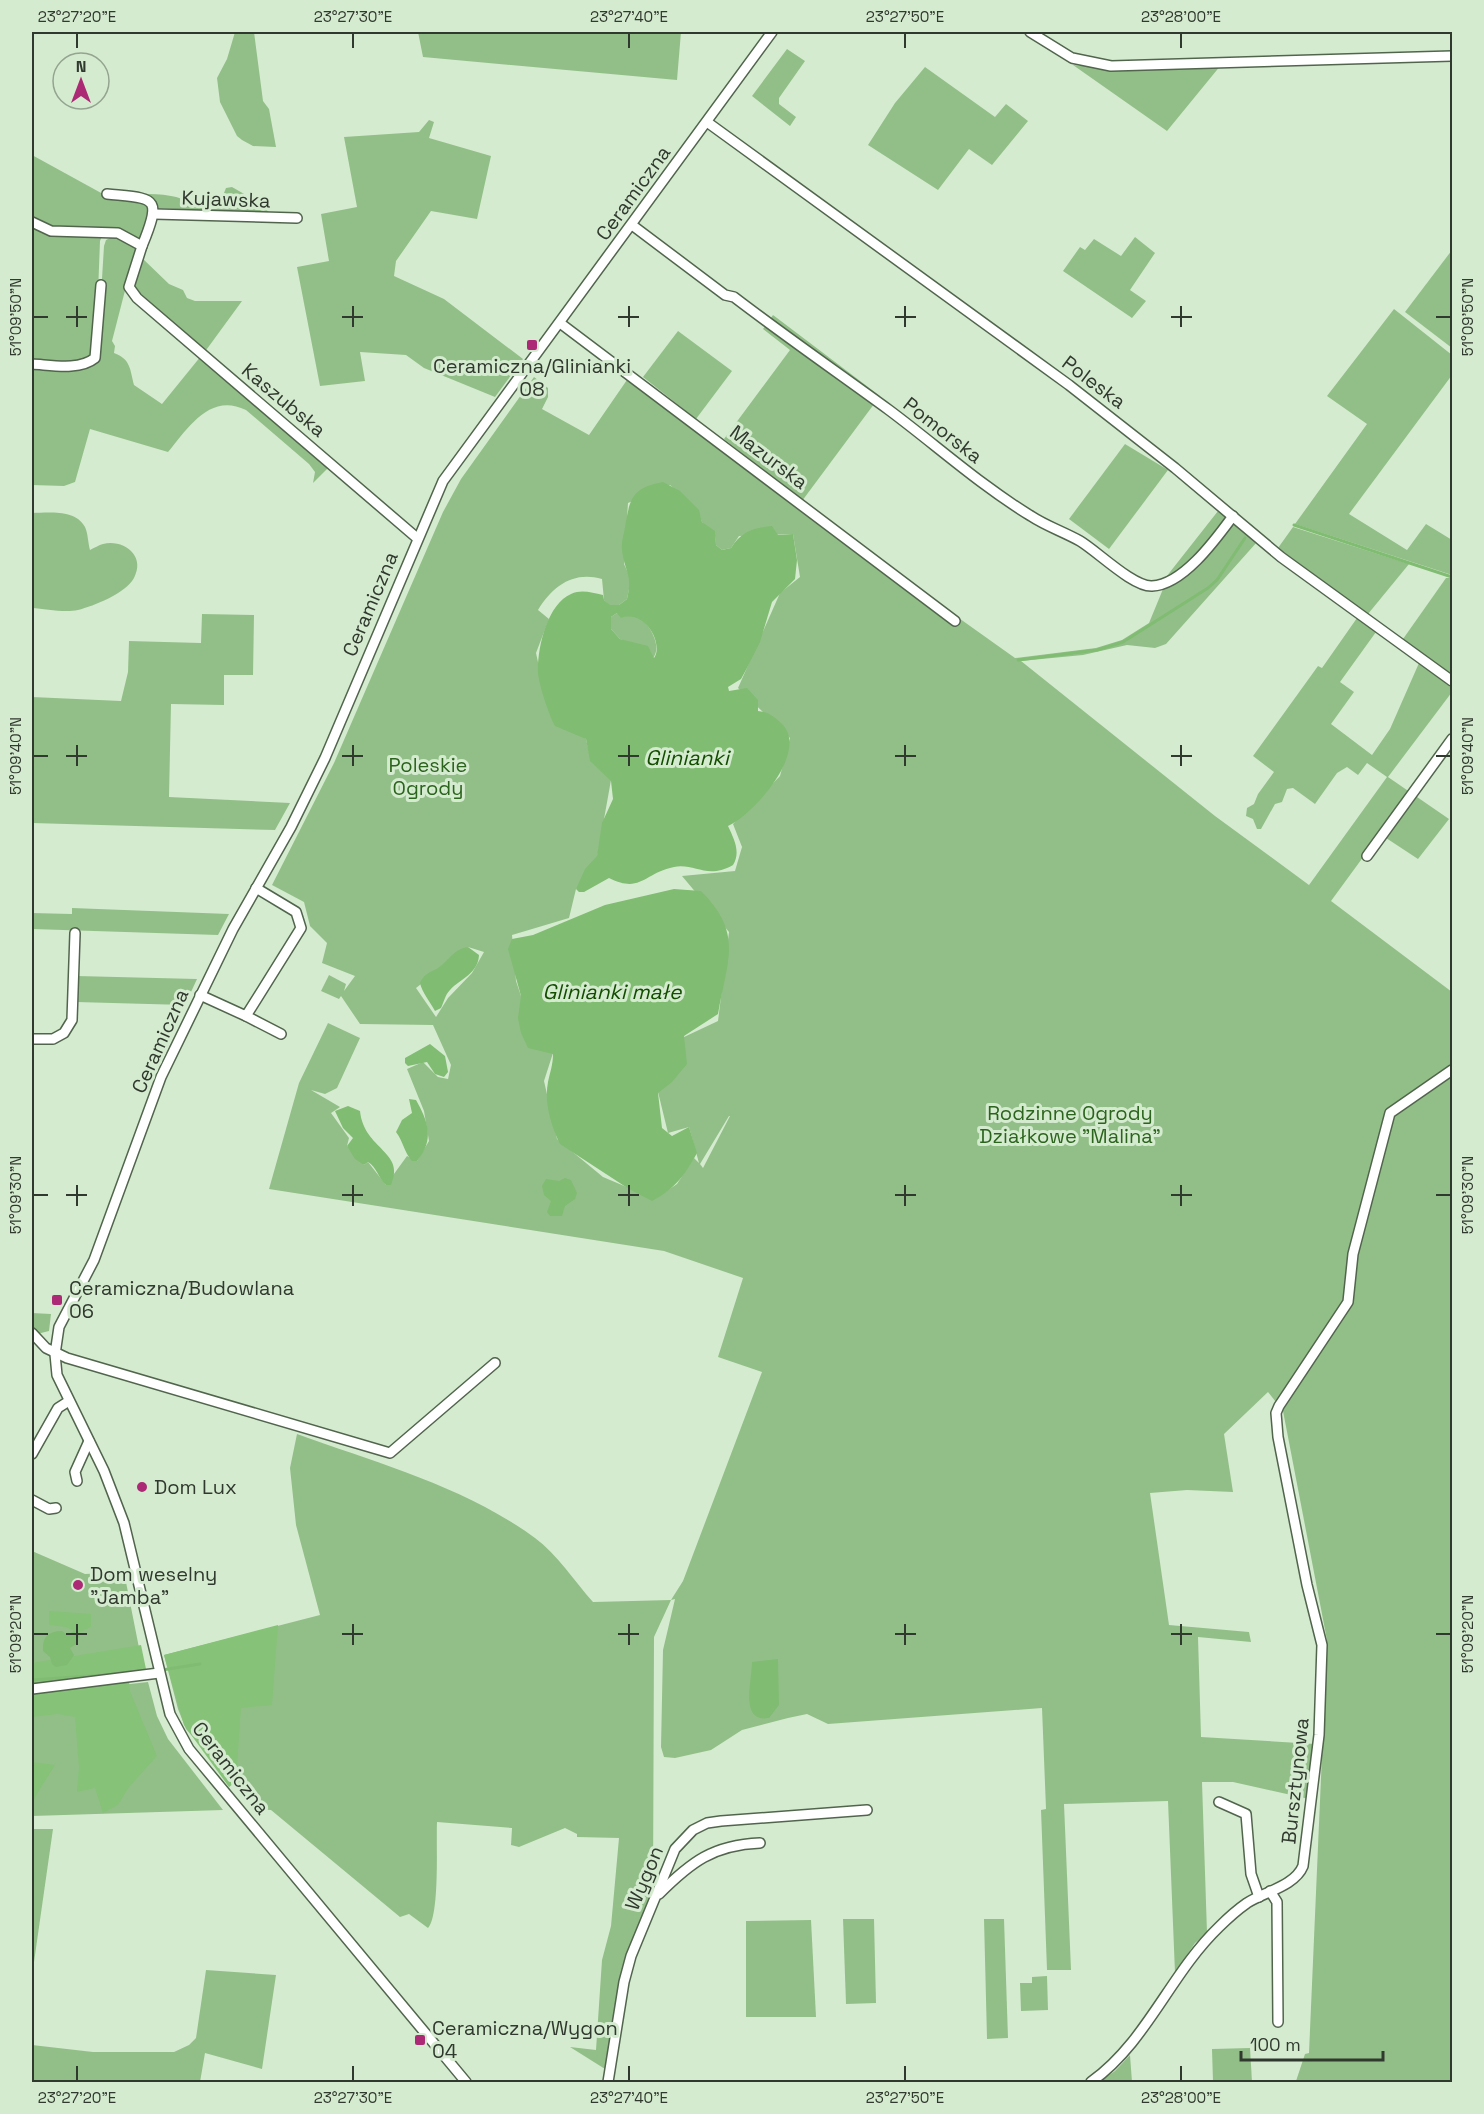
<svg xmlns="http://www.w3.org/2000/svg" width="1484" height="2114" font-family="'Space Grotesk',sans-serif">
  <rect width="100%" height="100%" fill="#d5ebd0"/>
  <g fill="#92bf88" fill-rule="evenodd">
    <polygon points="235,32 254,32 263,101 269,109 276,147 253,146 242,140 237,136 220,102 217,78 227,59"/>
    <polygon points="418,32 681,32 677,80 423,57"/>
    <polygon points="787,49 805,61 779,98 779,104 796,117 790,126 752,96"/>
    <polygon points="1073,65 1125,70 1221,65 1167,131"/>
    <polygon points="925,67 995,117 1006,104 1028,121 992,165 969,149 938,190 868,145 895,103"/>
    <polygon points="429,120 434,122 429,138 491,156 477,219 431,211 396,261 394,276 444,299 523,359 495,397 424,368 406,355 360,352 365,381 320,386 297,267 329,261 321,214 357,207 344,137 419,132"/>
    <path d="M32 155 103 194 140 199 151 210 142 241C109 219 63 242 32 217Z"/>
    <path d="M232 187 258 202 270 213 156 208 141 194C151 194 161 194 171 196 188 198 202 214 218 208L226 188Z"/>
    <path d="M32 224 103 234 100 241 96 345C87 371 56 362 32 361Z"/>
    <path d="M116 235 136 248 112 341 115 346 114 353C131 359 130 370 134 385L162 404 201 356 331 465 313 483 315 472 309 464 246 410C210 392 188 428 168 452L90 429 75 482 64 486 32 485V366L97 360 104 246 106 240Z"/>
    <polygon points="1135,237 1155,253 1130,290 1146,301 1132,318 1063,271 1080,247 1085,250 1094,239 1121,256"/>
    <polygon points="1452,250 1452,348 1405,312"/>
    <polygon points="142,258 169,284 183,290 187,298 195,301 242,301 204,353 135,288 133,283"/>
    <polygon points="1394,309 1452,355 1452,375 1349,514 1407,550 1426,524 1452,540 1452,575 1295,524 1367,424 1327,396"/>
    <polygon points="773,315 880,396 802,501 724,439 790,350 763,329"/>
    <polygon points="678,331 732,371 696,419 643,377"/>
    <path d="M534 377 548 388V397L542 409 589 435 629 377 823 526V528L831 527 1015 658 1096 648 1122 640 1149 623 1163 589 1159 586 1218 511 1257 542 1166 644 1155 648 1127 645 1083 655 1021 661 1215 816 1309 885 1387 777 1367 763 1358 775 1347 767 1337 773 1315 804 1293 788 1287 789 1282 802 1275 804 1261 829H1257L1253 819 1246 816 1247 808 1254 804 1258 794 1274 772 1253 756 1318 666 1322 668 1357 618 1376 632 1340 682 1354 692 1331 724 1372 755 1390 729 1419 663 1452 687V692L1388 777 1449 819 1418 859 1380 834 1331 901 1452 992V2082H1282L1296 2081 1305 2054 1309 2053 1327 1640 1283 1411 1268 1392 1224 1434 1233 1492 1187 1490 1150 1493 1169 1625 1249 1632 1251 1642 1198 1637 1201 1737 1315 1744 1309 1799 1233 1782H1202L1207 1933 1195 1943 1175 1973 1168 1801 1064 1804 1071 1970H1047L1041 1810 1046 1809 1042 1708 828 1724 807 1714 788 1718 742 1730 711 1750 675 1758 664 1757 661 1747 663 1650 675 1599 671 1600 654 1637 653 1888 616 2015 605 2069 570 2047 596 2050 602 1960 611 1926 619 1838 577 1837V1834L565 1828 519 1847 511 1845 512 1828 437 1822C436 1843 440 1915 428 1928L409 1914 400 1917 271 1810 256 1809 186 1729 178 1709 164 1655 320 1615 296 1525 290 1468 297 1434C377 1463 466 1487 535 1538 557 1554 575 1582 593 1602L671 1600 683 1581 762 1372 718 1357 743 1278 664 1251 269 1189 299 1083 328 1023 360 1038 337 1088 325 1094 311 1090 340 1107 331 1113 349 1138 347 1146 364 1165 368 1162 386 1185 407 1156 417 1161 429 1141 424 1111 407 1069 423 1062 438 1077 448 1079 451 1065 433 1025 360 1024 341 996 339 999 321 991 329 975 346 984 344 991 355 976 322 963 327 943 310 926 304 902 272 885 334 763 443 512 461 479ZM670 485 698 510 702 522 715 536 716 545 722 550 731 548 739 536 793 534 800 577 780 593 738 688 790 738 780 776 733 824 742 847 735 871 682 876 729 932 718 1021 684 1037 658 1092 668 1133 689 1127 699 1163 694 1158 677 1184 655 1199 603 1177 557 1139 544 1081 553 1053 521 996 516 981 512 935 569 918 576 889 596 864 611 780 591 761 586 739 547 703 536 653 549 619 538 610C553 586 573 571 602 579L604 600 609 605H619L627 599 631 579 624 564 628 503ZM468 947 484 952 472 973 448 998 436 1017 416 988ZM729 1116H730L703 1168 700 1164Z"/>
    <polygon points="1125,444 1168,470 1109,549 1069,519"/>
    <path d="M32 513C48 513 75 509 85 527 88 533 88 543 90 550 94 548 99 545 103 544 124 539 146 556 134 578 126 593 94 606 78 610 65 613 45 609 32 608Z"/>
    <polygon points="1293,527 1409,564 1368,614 1278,548"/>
    <polygon points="1446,578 1452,578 1452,675 1403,639"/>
    <path d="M617 613C623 614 631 614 637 616 649 622 663 647 653 658L650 651 620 639 611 629V617Z"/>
    <polygon points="202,614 254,615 253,675 224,675 224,705 171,704 169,797 290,803 275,830 32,823 32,697 121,701 128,672 129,641 201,643"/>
    <polygon points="72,908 229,914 218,935 32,929 32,913 72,914"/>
    <polygon points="77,976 197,979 185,1005 76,1002"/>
    <polygon points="32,1313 51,1314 49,1331 37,1334 32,1326"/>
    <polygon points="32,1551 85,1574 124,1572 143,1668 32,1679"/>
    <polygon points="148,1682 157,1716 168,1739 223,1810 32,1816 32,1695"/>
    <polygon points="32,1829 53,1829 32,1976"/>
    <polygon points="843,1919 874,1919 876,2003 846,2004"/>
    <polygon points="984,1919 1004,1919 1008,2038 987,2039"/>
    <polygon points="811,1920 816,2017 746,2017 746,1921"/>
    <polygon points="206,1970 276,1975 262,2069 205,2053 200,2082 32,2082 32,2045 93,2052 174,2052 189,2045 196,2038"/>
    <polygon points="1047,1976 1048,2010 1021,2011 1020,1983 1032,1983 1032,1977"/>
    <polygon points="1250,2048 1252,2082 1213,2082 1212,2049"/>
    <polygon points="1130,2055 1132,2082 1101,2082 1100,2081 1115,2071"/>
  </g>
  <g fill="#86c278">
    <polygon points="49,1611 91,1614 91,1627 78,1633 66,1627 49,1625"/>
    <polygon points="278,1625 272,1705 241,1708 236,1782 229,1787 184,1725 164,1655"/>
    <polygon points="141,1645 147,1674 32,1686 32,1663"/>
    <polygon points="129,1681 130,1691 157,1756 129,1787 118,1805 103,1813 95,1788 77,1792 79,1767 75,1717 58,1714 32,1717 32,1692"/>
    <polygon points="32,1762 55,1765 32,1802"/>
  </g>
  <g fill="#80bc72" fill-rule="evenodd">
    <path d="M663 482 680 491 699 510 702 522 715 531 716 545 722 550 731 548C741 532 753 528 772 526L778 535 793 534 797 560 795 579 772 602 760 642 747 668 741 679 728 687 729 691 747 688 758 700V711C768 712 773 716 781 723 811 750 754 814 728 826 734 839 741 852 733 865 707 880 695 863 674 867 644 873 641 894 609 878L584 892H579L576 889 585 869 597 856 602 823 613 799 611 781 590 761 586 739 555 726C549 715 539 685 538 673 537 649 547 604 571 594 582 589 592 593 603 595L604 600 610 605H619L627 599C633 573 625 574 622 550 621 542 624 534 625 527 630 499 631 488 663 482ZM617 613 621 618C645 609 664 644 654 658L648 646 620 639 611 629V617Z"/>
    <path d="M674 889 701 891C744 934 727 960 718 1014L684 1036 687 1064 672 1082 658 1093 662 1128 672 1136 689 1127 697 1153C685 1175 675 1189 652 1201L629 1189 560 1144C551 1126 544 1102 548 1082 550 1072 553 1065 553 1054L528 1048 521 1033 518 1018 521 996 508 949 512 939 533 935 605 905Z"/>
    <path d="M468 947 479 955C478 974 461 978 450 990 445 995 444 1002 441 1008L435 1011C430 1002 422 992 420 983 426 970 434 973 443 964 451 957 455 949 468 947Z"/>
    <polygon points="430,1044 445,1056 448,1072 444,1077 435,1074 427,1062 408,1066 405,1063 405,1058"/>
    <path d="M409 1099 416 1100C428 1121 435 1140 417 1161H412C404 1152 403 1141 396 1132L402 1120 412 1113Z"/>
    <path d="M348 1106 360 1111C364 1150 406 1151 391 1185H386C379 1179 376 1166 368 1162L364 1165 355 1159 347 1146 353 1138 343 1128 335 1111Z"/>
    <polygon points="565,1178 571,1180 577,1193 575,1199 565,1206 562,1216 550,1216 547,1212 551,1201 544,1195 542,1186 546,1179 559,1181"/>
    <path d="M62 1631 67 1635 74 1631 79 1636 76 1644 70 1648 74 1655 67 1665 56 1667 52 1664 50 1657 43 1651C42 1637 48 1631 62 1631Z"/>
    <path d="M778 1659 779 1705 769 1718C739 1723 752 1681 752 1662Z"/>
  </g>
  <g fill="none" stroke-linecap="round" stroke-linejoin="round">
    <g stroke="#80bc72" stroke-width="3">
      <polyline points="1294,525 1452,577"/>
      <polyline points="1018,660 1097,650 1123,642 1208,588 1217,580 1245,538"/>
      <polyline points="162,1670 200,1664"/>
      <polyline points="32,1680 116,1674"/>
    </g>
    <g stroke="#51654d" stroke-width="12">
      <g id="minor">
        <polyline points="1030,32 1072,58 1111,66 1452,56"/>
        <polyline points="707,122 1069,385 1175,468 1281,557 1452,681"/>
        <path d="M107 194C155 199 163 195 142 246"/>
        <polyline points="154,214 297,218"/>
        <polyline points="32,222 51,231 118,233 142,246 129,287 137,298 417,538"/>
        <path d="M632 225 725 295 734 297C785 336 837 372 889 410 936 445 980 485 1031 516 1046 526 1064 532 1080 541 1097 551 1133 587 1152 586 1183 585 1216 539 1233 516"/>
        <polyline points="560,323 955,621"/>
        <path d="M32 364C51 365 79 371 95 358L101 285"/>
        <polyline points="1367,856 1452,739"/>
        <polyline points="200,995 246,1016 301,928 296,912 256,888"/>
        <polyline points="246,1016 281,1034"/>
        <polyline points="32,1039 53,1039 64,1033 72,1020 75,933"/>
        <polyline points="32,1333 46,1348 67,1358 390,1453 495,1363"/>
        <polyline points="32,1454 58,1408 69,1401"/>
        <polyline points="77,1481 75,1472 89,1441"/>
        <polyline points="32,1500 49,1509 56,1508"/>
        <polyline points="32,1689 159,1673"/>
        <polyline points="1219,1802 1246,1814 1251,1874 1259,1897"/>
        <polyline points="1270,1891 1277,1902 1278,2022"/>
        <path d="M659 1894C691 1862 713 1845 760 1843"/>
        <polyline points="466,2082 189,1749 170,1714 124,1523 104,1471 57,1375 55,1354 59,1327 94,1260 161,1077 233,929 291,827 325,758 443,481 772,32"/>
        <polyline points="608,2082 624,1982 631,1956 664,1876 675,1849 693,1830 707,1823 721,1821 867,1810"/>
        <path d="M1091 2082C1147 2042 1170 1974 1219 1927 1228 1918 1237 1910 1247 1903 1264 1892 1295 1886 1303 1866L1319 1735 1322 1645 1307 1585 1278 1437 1276 1413 1279 1406 1348 1302 1353 1254 1390 1113 1452 1070"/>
      </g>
    </g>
    <use href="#minor" stroke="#fff" stroke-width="9"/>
  </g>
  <path fill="none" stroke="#30392e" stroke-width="2" d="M77 33V48M353 33V48M629 33V48M905 33V48M1181 33V48M77 306V327M353 306V327M629 306V327M905 306V327M1181 306V327M33 317H48M66 317H87M342 317H363M618 317H639M895 317H916M1171 317H1192M1436 317H1451M77 745V766M353 745V766M629 745V766M905 745V766M1181 745V766M33 756H48M66 756H87M342 756H363M618 756H639M895 756H916M1171 756H1192M1436 756H1451M77 1185V1206M353 1185V1206M629 1185V1206M905 1185V1206M1181 1185V1206M33 1195H48M66 1195H87M342 1195H363M618 1195H639M895 1195H916M1171 1195H1192M1436 1195H1451M77 1624V1645M353 1624V1645M629 1624V1645M905 1624V1645M1181 1624V1645M33 1634H48M66 1634H87M342 1634H363M618 1634H639M895 1634H916M1171 1634H1192M1436 1634H1451M77 2066V2081M353 2066V2081M629 2066V2081M905 2066V2081M1181 2066V2081"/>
  <g fill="#ac2a75" stroke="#d5ebd0" stroke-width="2">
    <rect x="526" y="339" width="12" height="12" rx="3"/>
    <rect x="51" y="1294" width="12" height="12" rx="3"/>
    <circle cx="142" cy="1487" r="6"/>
    <circle cx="78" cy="1585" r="6"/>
    <rect x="414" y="2034" width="12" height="12" rx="3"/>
  </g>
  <g text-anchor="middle" stroke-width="6" stroke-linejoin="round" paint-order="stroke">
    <g font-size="20" fill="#30392e" stroke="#d5ebd0">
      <text transform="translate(633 193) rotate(-54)" y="7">Ceramiczna</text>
      <text transform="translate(226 199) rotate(2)" y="7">Kujawska</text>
      <text transform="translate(1094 382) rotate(37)" y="7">Poleska</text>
      <text transform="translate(284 400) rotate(40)" y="7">Kaszubska</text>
      <text transform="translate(943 430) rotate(38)" y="7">Pomorska</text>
      <text transform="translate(769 457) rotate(37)" y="7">Mazurska</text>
      <text transform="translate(370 604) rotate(-67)" y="7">Ceramiczna</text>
      <text transform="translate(160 1041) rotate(-66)" y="7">Ceramiczna</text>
      <text transform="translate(231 1768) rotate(52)" y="7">Ceramiczna</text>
      <text transform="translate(1295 1781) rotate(-84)" y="7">Bursztynowa</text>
      <text transform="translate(644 1878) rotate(-67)" y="7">Wygon</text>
    </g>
    <g font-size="20" fill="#30392e" stroke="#d5ebd0" text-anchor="start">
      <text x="532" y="373" text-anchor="middle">Ceramiczna/Glinianki<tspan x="532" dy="23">08</tspan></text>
      <text x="69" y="1295">Ceramiczna/Budowlana<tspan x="69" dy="23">06</tspan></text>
      <text x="154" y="1494">Dom Lux</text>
      <text x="90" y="1581">Dom weselny<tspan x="90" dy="23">"Jamba"</tspan></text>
      <text x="432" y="2035">Ceramiczna/Wygon<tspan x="432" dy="23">04</tspan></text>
    </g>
    <g font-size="20" fill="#2b641c" stroke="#d5ebd0">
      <text x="428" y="772">Poleskie<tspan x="428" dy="23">Ogrody</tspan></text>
      <text x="1070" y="1120">Rodzinne Ogrody<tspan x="1070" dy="23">Działkowe "Malina"</tspan></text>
    </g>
    <g font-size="21" font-style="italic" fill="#134e00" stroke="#d5ebd0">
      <text x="687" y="765">Glinianki</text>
      <text x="612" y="999">Glinianki małe</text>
    </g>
  </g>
  <rect width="1484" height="2114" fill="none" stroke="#d5ebd0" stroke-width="66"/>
  <g transform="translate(81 81)"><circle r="28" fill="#d5ebd0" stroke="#93a48f" stroke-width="1.5"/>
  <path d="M0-4.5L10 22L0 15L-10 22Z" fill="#ac2a75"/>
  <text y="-9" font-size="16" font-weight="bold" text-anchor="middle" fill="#30392e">N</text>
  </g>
  <path d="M1241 2051v9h142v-9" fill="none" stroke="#30392e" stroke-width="3"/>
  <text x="1250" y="2051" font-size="18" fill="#30392e" stroke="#d5ebd0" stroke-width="4.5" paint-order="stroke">100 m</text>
  <rect x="33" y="33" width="1418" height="2048" fill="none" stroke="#30392e" stroke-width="2"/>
  <g font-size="15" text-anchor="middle" fill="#30392e">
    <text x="77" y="22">23°27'20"E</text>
    <text x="353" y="22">23°27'30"E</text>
    <text x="629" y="22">23°27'40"E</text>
    <text x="905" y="22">23°27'50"E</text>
    <text x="1181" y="22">23°28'00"E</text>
    <text transform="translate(16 317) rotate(-90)" y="5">51°09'50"N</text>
    <text transform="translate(1468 317) rotate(-90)" y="5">51°09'50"N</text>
    <text transform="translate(16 756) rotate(-90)" y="5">51°09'40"N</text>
    <text transform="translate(1468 756) rotate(-90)" y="5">51°09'40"N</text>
    <text transform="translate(16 1195) rotate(-90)" y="5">51°09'30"N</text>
    <text transform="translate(1468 1195) rotate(-90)" y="5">51°09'30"N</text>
    <text transform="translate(16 1634) rotate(-90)" y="5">51°09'20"N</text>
    <text transform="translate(1468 1634) rotate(-90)" y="5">51°09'20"N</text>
    <text x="77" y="2103">23°27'20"E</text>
    <text x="353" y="2103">23°27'30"E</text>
    <text x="629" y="2103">23°27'40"E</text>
    <text x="905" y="2103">23°27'50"E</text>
    <text x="1181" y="2103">23°28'00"E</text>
  </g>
</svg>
